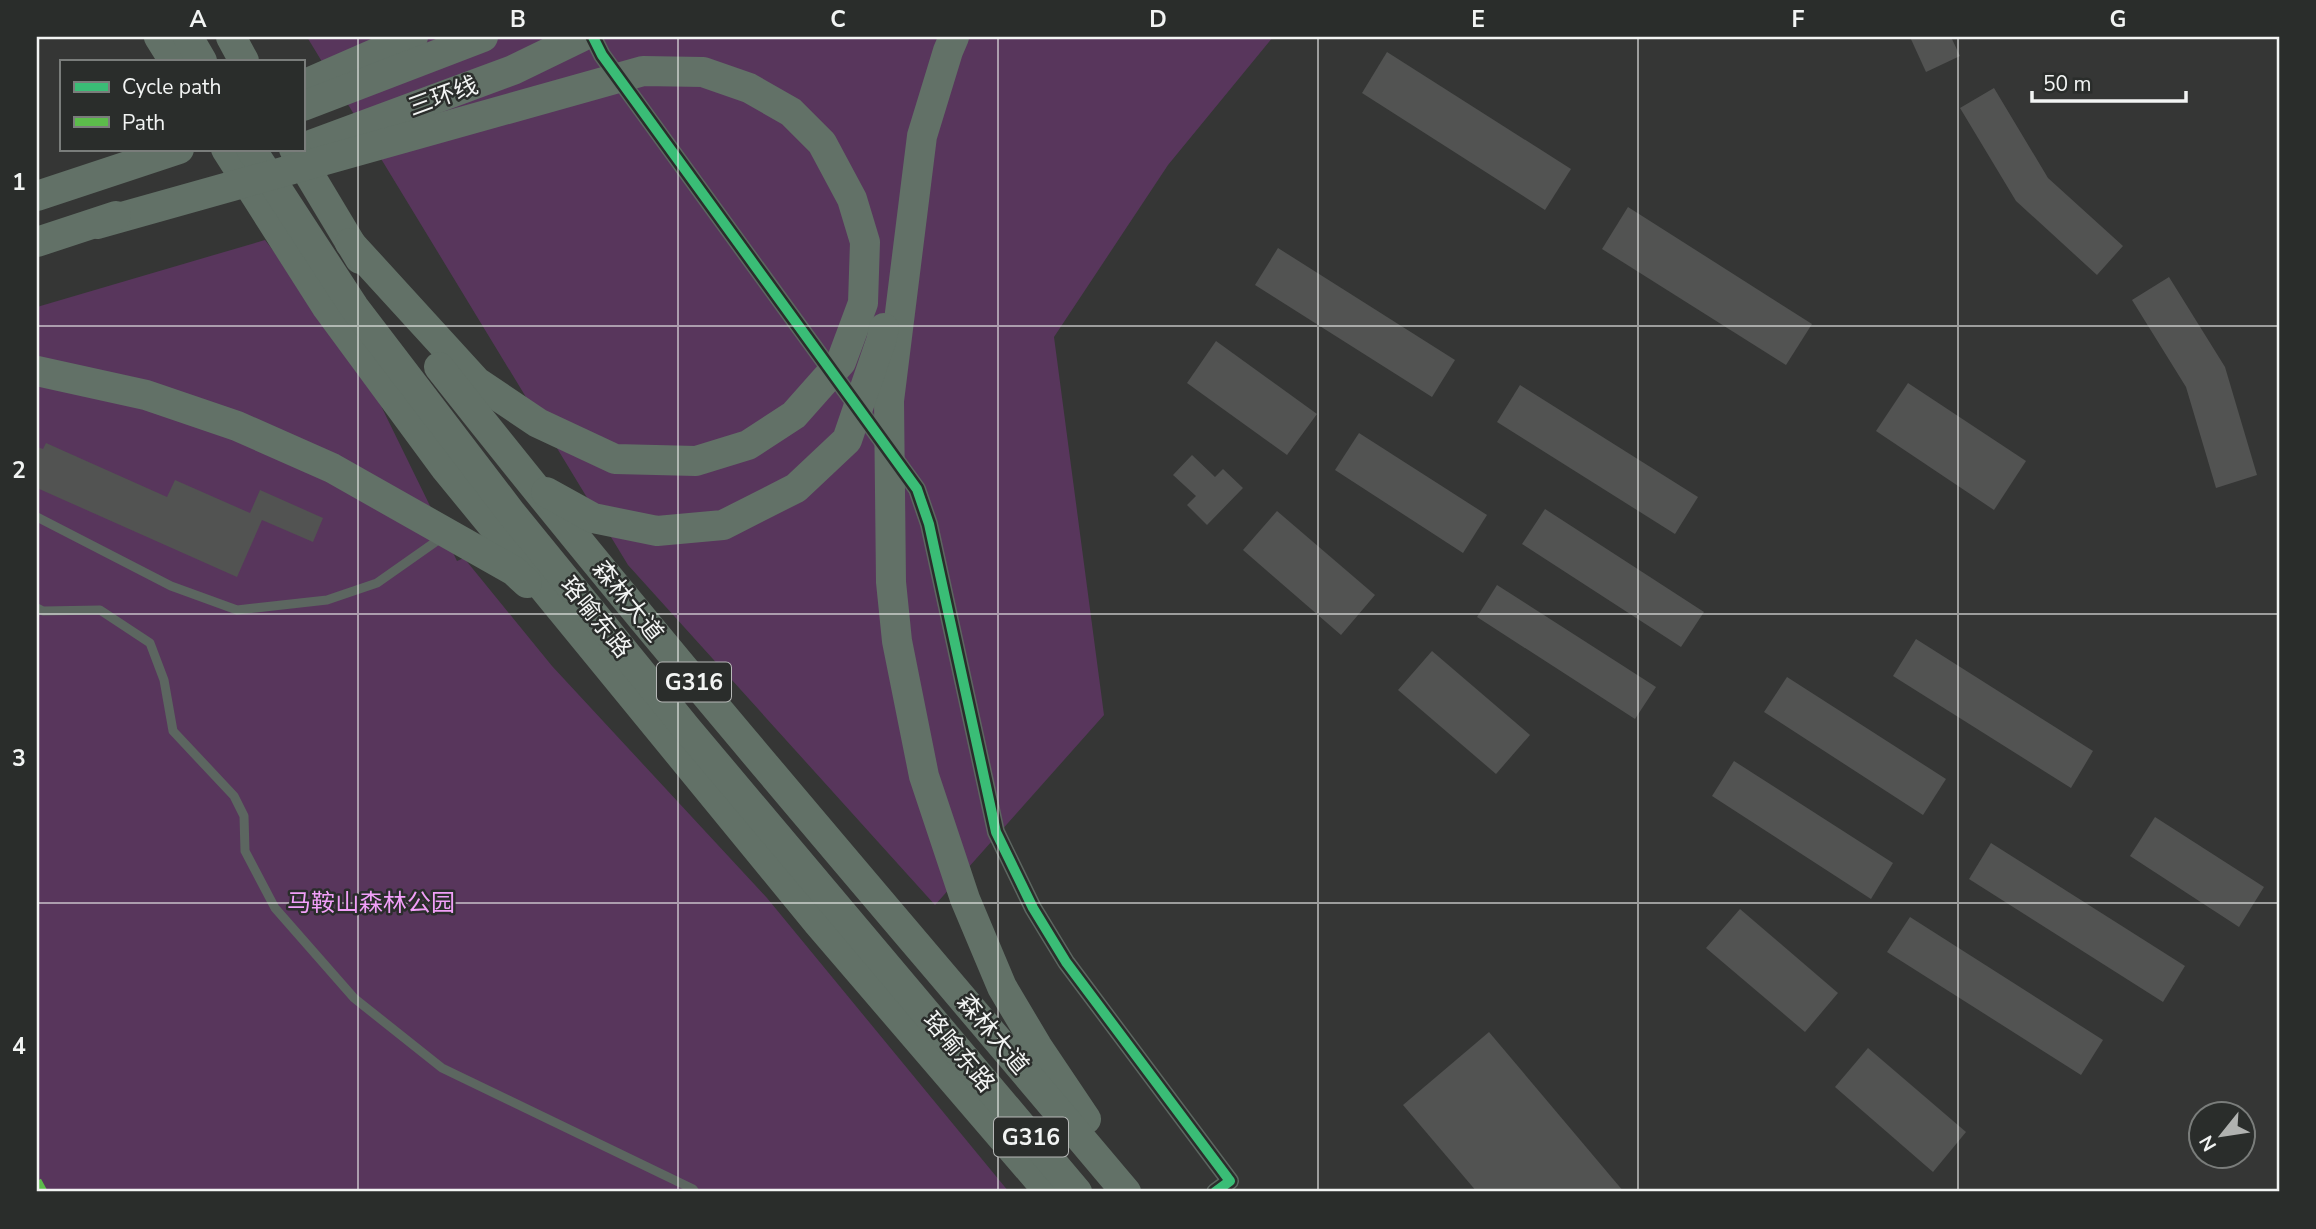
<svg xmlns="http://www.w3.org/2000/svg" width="2316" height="1229" font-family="'Nunito Sans','Noto Sans SC',sans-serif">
  <rect width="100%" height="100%" fill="#353635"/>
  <g fill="#58365c">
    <polygon points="307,37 1273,37 1168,165 1054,337 1104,715 935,905 628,565"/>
    <polygon points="265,240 361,365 457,561 464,558 552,666 767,898 1009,1192 37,1192 37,307"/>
  </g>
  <g fill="#525352">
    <polygon points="1910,37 1951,37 1960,56 1926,72"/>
    <polygon points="1387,52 1571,169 1545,210 1362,93"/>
    <polygon points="1994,88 2048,178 2123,246 2097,275 2016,201 1960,108"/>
    <polygon points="1628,207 1812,324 1786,365 1602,249"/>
    <polygon points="1278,248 1455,360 1432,397 1255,285"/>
    <polygon points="2169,277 2225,367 2257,475 2216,488 2186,387 2132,300"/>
    <polygon points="1216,341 1317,414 1287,455 1187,383"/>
    <polygon points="1908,383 2026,461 1994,510 1876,431"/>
    <polygon points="1520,385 1698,497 1675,534 1497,422"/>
    <polygon points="1359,433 1487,515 1463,553 1335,470"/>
    <polygon points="46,443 167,497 175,480 250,513 260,490 323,518 313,542 262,520 237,577 37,488 37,447 43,449"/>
    <polygon points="1192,455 1215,477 1223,469 1243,488 1207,525 1187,505 1196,496 1173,475"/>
    <polygon points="1545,509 1704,612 1681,647 1522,544"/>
    <polygon points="1277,511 1375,595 1341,635 1243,550"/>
    <polygon points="1497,585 1656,687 1635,719 1477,617"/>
    <polygon points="1916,639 2093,751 2071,788 1893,676"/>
    <polygon points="1432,651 1530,735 1496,774 1398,690"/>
    <polygon points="1787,677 1946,779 1923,815 1764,712"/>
    <polygon points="1734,761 1893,863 1871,899 1712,796"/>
    <polygon points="2155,817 2264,887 2239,927 2130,856"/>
    <polygon points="1991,843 2185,966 2163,1002 1969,879"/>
    <polygon points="1740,909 1838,993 1805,1032 1706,948"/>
    <polygon points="1910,917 2103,1040 2081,1075 1887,952"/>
    <polygon points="1489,1032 1624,1192 1477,1192 1403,1105"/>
    <polygon points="1868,1048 1966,1132 1933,1172 1835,1087"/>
  </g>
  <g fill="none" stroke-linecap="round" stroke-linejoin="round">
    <g stroke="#5c6660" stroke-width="9">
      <polyline points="37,517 171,586 237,610 327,600 377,583 441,538"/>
      <polyline points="37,608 43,611 100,610 150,643 164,680 173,731 234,796 244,816 245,851 275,908 354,998 442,1068 693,1189 695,1192"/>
    </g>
    <polyline stroke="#5c6660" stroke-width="18" points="593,37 602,55 917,489 929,524 996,832 1033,908 1066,962 1230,1181 1215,1192"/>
    <g stroke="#627167" stroke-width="30">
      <polyline points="159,37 174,61"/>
      <polyline points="188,37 202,61"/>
      <polyline points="231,37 244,61"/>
      <polyline points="954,37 948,51 922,136 889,401 891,582 897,641 924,776 965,899 1002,987 1037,1046 1086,1119"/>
      <polyline points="303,85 413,37"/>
      <polyline points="303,106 483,37"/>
      <polyline points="305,147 513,70 581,37"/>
      <polyline points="226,149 326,306 446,469 818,923 1049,1192"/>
      <polyline points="251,149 354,307 512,514 687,729 1077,1192"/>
      <polyline points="294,149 360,259"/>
      <polyline points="37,196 179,149"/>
      <polyline points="97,224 643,71 703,72 749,88 791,112 822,143 852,199 865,242 863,303 841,362 794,415 748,445 696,461 615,459 538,423 477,382 350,243"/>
      <polyline points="37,242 116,216"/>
      <path d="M439 367C660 648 896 918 1126 1192"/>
      <polyline points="37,371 146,395 237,426 332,468 514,571 527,583"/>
      <polyline points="546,492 593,518 657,531 723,525 796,488 847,440 881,341 884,328"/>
    </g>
    <polyline stroke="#5cbc4b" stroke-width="9" stroke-dasharray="18 9" stroke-linecap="butt" points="37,1181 43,1192"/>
    <g stroke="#2a2d2b" stroke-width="15">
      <polyline id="cycleway" points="593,37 602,55 917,489 929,524 996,832 1033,908 1066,962 1230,1181 1215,1192"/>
    </g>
    <use href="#cycleway" stroke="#3abd76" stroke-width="10"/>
  </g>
  <path fill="none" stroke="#f2f4f3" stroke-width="2" stroke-opacity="0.55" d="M358 37V1192M678 37V1192M998 37V1192M1318 37V1192M1638 37V1192M1958 37V1192M37 326H2279M37 614H2279M37 903H2279"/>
  <g text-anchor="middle" stroke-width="5" stroke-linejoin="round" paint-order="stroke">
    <g fill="#2a2d2b" stroke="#b6b8b7" stroke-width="2">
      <rect x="657" y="662.5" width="74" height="39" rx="5"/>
      <rect x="994" y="1117.5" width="74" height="39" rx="5"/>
    </g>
    <g font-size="23" font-weight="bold" fill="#f2f4f3">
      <text x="694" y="690">G316</text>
      <text x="1031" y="1145">G316</text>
    </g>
    <g font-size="24" fill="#f2f4f3" stroke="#2a2d2b">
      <text transform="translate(443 96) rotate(-20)" y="8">三环线</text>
      <text transform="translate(628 601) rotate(51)" y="8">森林大道</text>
      <text transform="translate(596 617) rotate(51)" y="8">珞喻东路</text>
      <text transform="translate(993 1034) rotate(50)" y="8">森林大道</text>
      <text transform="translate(959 1052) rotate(50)" y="8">珞喻东路</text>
    </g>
    <g font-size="24" fill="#f19ff8" stroke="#2a2d2b">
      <text x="371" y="911">马鞍山森林公园</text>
    </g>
  </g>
  <rect width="2316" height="1229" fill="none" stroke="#2a2d2b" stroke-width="77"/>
  <rect x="60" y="60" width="245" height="91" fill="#2a2d2b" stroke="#7a7d7b" stroke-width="2"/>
  <rect x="74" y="82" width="35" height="10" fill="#3abd76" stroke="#7a7d7b" stroke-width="2"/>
  <text x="122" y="94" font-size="21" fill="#f2f4f3">Cycle path</text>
  <rect x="74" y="117" width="35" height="10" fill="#5cbc4b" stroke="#7a7d7b" stroke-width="2"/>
  <text x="122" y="130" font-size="21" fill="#f2f4f3">Path</text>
  <g transform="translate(2222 1135) rotate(240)"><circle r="33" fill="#2a2d2b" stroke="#7a7d7b" stroke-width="2"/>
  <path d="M0-5L12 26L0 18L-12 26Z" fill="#b0b2b0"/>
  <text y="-10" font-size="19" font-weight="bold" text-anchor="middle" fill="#f2f4f3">N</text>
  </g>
  <path d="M2032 91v10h154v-10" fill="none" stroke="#f2f4f3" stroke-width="3.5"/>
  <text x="2043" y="91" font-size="21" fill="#f2f4f3" stroke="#2a2d2b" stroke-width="5" paint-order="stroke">50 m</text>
  <rect x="38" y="38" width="2240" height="1152" fill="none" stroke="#f2f4f3" stroke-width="2.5"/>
  <g font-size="23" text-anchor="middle" font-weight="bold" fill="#f2f4f3">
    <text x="198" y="27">A</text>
    <text x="518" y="27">B</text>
    <text x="838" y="27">C</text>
    <text x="1158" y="27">D</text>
    <text x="1478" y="27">E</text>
    <text x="1798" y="27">F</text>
    <text x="2118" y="27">G</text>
    <text x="19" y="190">1</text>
    <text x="19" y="478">2</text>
    <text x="19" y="766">3</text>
    <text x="19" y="1054">4</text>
  </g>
</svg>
